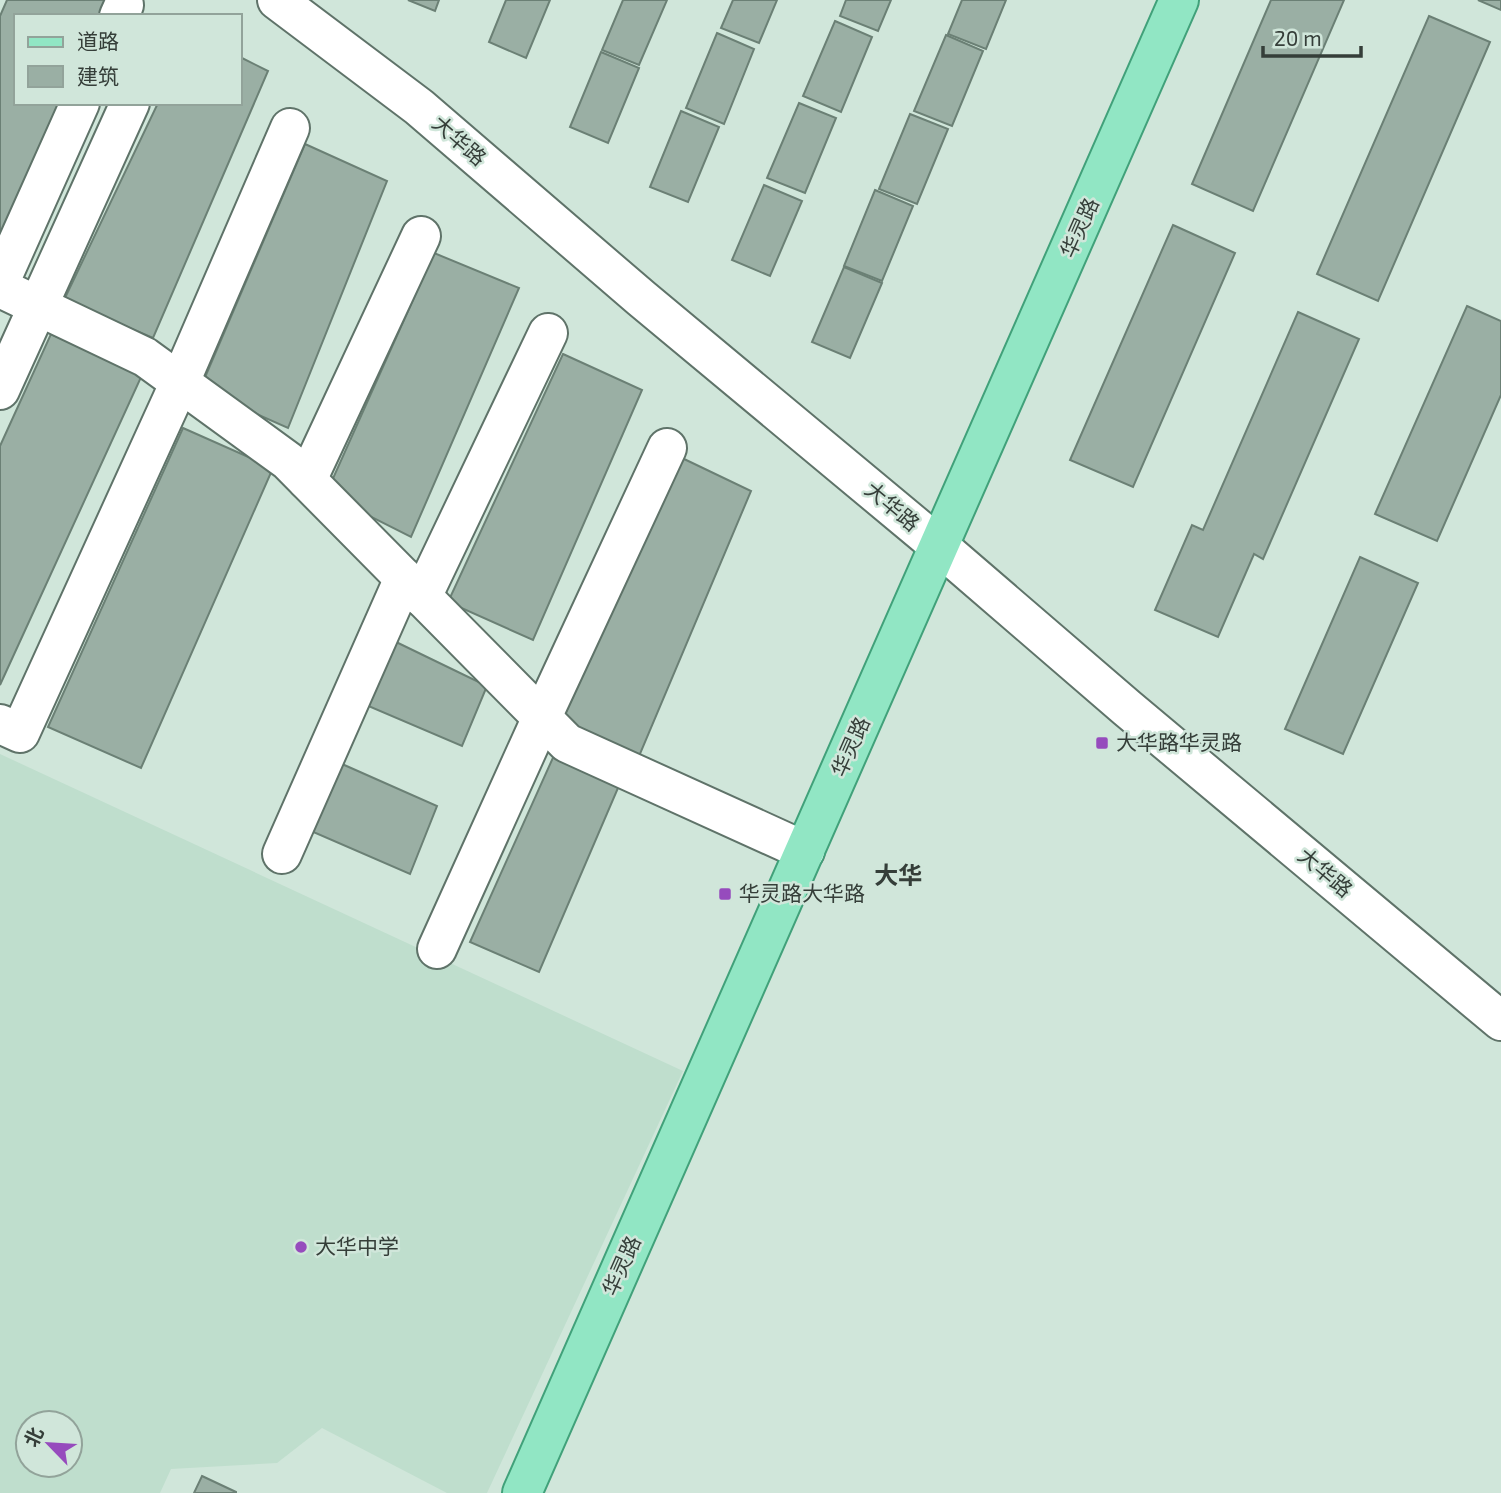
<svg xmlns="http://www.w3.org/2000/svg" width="1501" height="1493" font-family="'Exo 2','Noto Sans SC',sans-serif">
  <rect width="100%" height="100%" fill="#d0e6da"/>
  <path fill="#bfdecd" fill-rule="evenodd" d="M0 754 683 1071 487 1493H447L322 1428 277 1463 171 1469 160 1493H0ZM28 1423H70V1465H28Z"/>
  <g fill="#9aafa4" stroke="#6b8075" stroke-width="2">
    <polygon points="7,0 107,0 100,16 16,16 16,103 62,103 0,249 0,16"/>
    <polygon points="408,0 439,0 435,11"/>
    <polygon points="506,0 550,0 526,58 489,42"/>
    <polygon points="623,0 667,0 639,65 602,50"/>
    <polygon points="733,0 777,0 759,43 721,28"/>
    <polygon points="846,0 891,0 878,31 840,16"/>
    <polygon points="962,0 1006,0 986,49 948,34"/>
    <polygon points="1271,0 1344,0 1253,211 1192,184"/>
    <polygon points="1478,0 1501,0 1501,10"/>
    <polygon points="1429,16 1490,42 1378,301 1317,274"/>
    <polygon points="835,21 872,37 841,112 803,96"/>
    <polygon points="717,33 754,49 724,124 686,108"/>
    <polygon points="946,35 983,51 952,126 914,111"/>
    <polygon points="601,52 639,68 608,143 570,127"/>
    <polygon points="240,57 268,71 153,338 64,300 158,103 240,103"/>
    <polygon points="799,103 836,118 805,193 767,178"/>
    <polygon points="681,111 719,127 688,202 650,187"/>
    <polygon points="910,114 948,129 917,204 879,189"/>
    <polygon points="305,144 387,181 288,428 200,389"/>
    <polygon points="764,185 802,201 770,276 732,260"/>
    <polygon points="875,190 913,206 882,281 844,266"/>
    <polygon points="1173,225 1235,253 1133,487 1070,460"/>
    <polygon points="434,253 519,288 411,537 326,494"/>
    <polygon points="844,267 882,283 850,358 812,342"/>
    <polygon points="1467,306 1501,321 1501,395 1437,541 1375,514"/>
    <polygon points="1298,312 1359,339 1263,559 1254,554 1218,637 1155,610 1192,525 1203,530"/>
    <polygon points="51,334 142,375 0,685 0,446"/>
    <polygon points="563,354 642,390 533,640 448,602"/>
    <polygon points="183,428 273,468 141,768 48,727"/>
    <polygon points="682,458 751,491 637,761 560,725"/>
    <polygon points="1360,557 1418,583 1343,754 1285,729"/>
    <polygon points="394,641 487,686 462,746 366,705"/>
    <polygon points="556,751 621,781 539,972 470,942"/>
    <polygon points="342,764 437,806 410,874 311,831"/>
    <polygon points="202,1476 236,1492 236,1493 194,1493"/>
  </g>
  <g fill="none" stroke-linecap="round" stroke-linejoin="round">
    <g stroke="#5f7369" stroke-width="42">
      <g id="minor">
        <polyline points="277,0 419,107 641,298 939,546 1127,708 1501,1021"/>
        <polyline points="119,16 124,5"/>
        <polyline points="0,282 80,103"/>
        <polyline points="0,288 145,357 288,461 567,743 805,851"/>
        <polyline points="0,390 130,103"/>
        <polyline points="307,480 421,236"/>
        <polyline points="422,597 548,333"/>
        <polyline points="0,724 20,733 180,382 290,128"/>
        <polyline points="282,854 404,578"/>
        <polyline points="437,949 542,717 667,448"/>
      </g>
    </g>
    <g stroke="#41a17a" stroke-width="42">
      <polyline id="major" points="522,1493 1179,0"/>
    </g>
    <use href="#minor" stroke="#fff" stroke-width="38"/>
    <use href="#major" stroke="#91e6c4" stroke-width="38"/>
  </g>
  <g fill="#964bbd" stroke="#d0e6da" stroke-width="2.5">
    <rect x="1095" y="736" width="14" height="14" rx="3.5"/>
    <rect x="718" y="887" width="14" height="14" rx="3.5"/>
    <circle cx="301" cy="1247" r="7"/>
  </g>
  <g text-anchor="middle" stroke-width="5" stroke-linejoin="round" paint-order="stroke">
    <g font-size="21" fill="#353e39" stroke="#d0e6da">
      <text transform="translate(459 141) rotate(41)" y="7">大华路</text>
      <text transform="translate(1080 228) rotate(-66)" y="7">华灵路</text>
      <text transform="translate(892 507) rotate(40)" y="7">大华路</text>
      <text transform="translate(851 747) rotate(-66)" y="7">华灵路</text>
      <text transform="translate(1325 873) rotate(40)" y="7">大华路</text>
      <text transform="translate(622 1266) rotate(-66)" y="7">华灵路</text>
    </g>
    <g font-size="21" fill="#353e39" stroke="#d0e6da" text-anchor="start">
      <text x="1116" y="750">大华路华灵路</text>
      <text x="739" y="901">华灵路大华路</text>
      <text x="315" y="1254">大华中学</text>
    </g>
    <g font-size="24" font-weight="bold" fill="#353e39" stroke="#d0e6da">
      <text x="898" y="884">大华</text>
    </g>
  </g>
  <rect x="14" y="14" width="228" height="91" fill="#d0e6da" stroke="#92a39a" stroke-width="2"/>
  <rect x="28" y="37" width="35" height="10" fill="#91e6c4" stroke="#92a39a" stroke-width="2"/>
  <text x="77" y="49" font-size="21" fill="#353e39">道路</text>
  <rect x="28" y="66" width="35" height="21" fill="#9aafa4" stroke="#92a39a" stroke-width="2"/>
  <text x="77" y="84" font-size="21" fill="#353e39">建筑</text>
  <g transform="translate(49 1444) rotate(295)"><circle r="33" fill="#d0e6da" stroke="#92a39a" stroke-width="2"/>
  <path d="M0-5L12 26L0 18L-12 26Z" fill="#964bbd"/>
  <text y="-10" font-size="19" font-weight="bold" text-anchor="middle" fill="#353e39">北</text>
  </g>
  <path d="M1263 46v10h98v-10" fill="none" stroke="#353e39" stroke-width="3.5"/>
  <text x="1274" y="46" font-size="21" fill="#353e39" stroke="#d0e6da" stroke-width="5" paint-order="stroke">20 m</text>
</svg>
